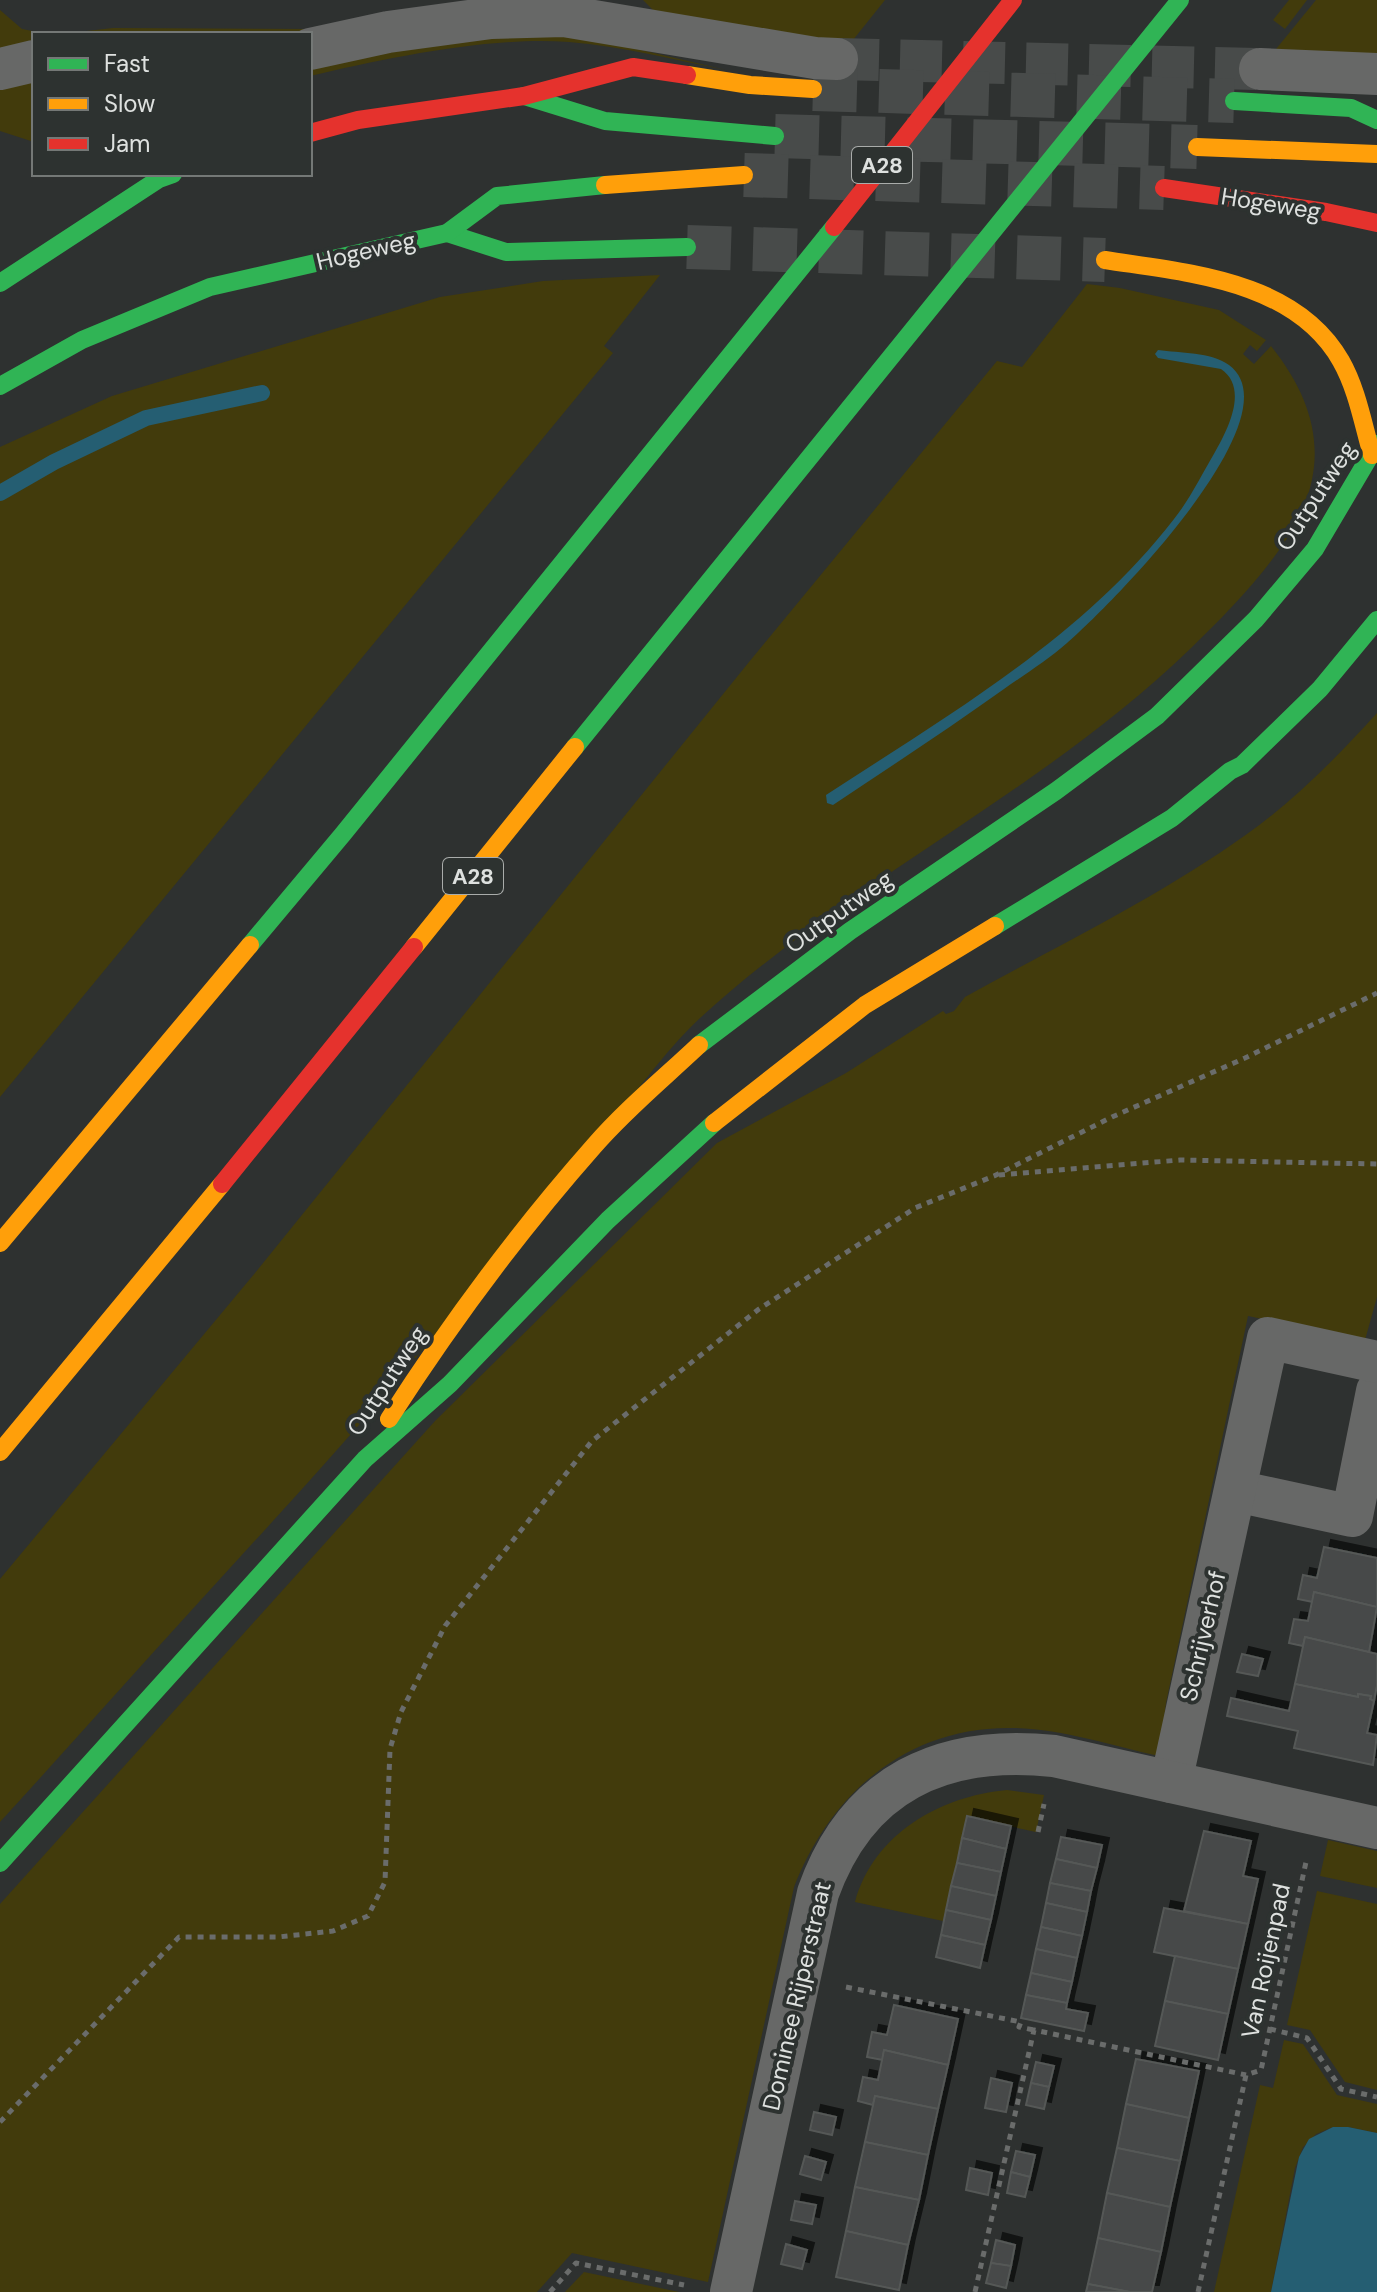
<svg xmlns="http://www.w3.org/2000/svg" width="1377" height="2292" font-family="'DM Sans',sans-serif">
  <defs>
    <filter id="shadow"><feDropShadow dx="7" dy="-7" stdDeviation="0" flood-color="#0009"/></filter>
  </defs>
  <rect width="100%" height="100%" fill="#2e3130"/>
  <g fill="#423b0c">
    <polygon points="643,0 885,0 849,45 655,12"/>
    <polygon points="1289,0 1307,0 1285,29 1273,20"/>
    <polygon points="1316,0 1377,0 1377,58 1272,54"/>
    <polygon points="0,10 22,29 43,33 69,33 113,28 311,29 306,34 34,34 34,46 0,54"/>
    <path d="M565 32 726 70C674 60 622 46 569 42 491 36 387 58 310 76V64L390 47Z"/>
    <polygon points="34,77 34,142 0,131 0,85"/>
    <polygon points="660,275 604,346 613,353 0,1097 0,447 112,396 440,297 543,281"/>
    <path d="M1087 284 1120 288 1219 310 1266 340 1257 351 1250 345 1243 354 1254 364 1271 346C1322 410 1331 473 1284 543 1257 583 1223 617 1189 650 1041 793 850 880 699 1019 665 1051 630 1100 600 1137 537 1213 473 1289 410 1365 342 1447 270 1524 199 1602 132 1675 67 1749 0 1822V1579L255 1273 749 662 997 361 1022 367Z"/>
    <path d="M1377 713V1297L1365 1340 1248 1316 1166 1703 1159 1756C1112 1746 1063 1729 1015 1728 909 1725 831 1792 794 1887L708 2282 572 2253 537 2292H0V1904L435 1421 717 1143 846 1073 943 1011 946 1014 954 1011 965 997C1059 945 1159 897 1247 834 1295 800 1337 757 1377 713Z"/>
    <path d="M1007 1790 1044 1795 1036 1832 967 1817 943 1921 855 1902C874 1833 941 1796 1007 1790Z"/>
    <polygon points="1328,1840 1377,1851 1377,1888 1320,1876"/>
    <polygon points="1317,1891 1377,1904 1377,2090 1345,2082 1310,2030 1287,2025"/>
    <polygon points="1284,2040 1303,2044 1337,2095 1377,2104 1377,2133 1348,2127 1333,2127 1316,2134 1303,2147 1295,2168 1271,2292 1214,2292 1260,2085 1273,2088"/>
    <polygon points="584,2272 679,2292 565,2292"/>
  </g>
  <g fill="#255e72">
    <path d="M1158 350C1180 353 1211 352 1229 365 1298 416 1109 607 1067 643 1048 660 1025 674 1004 689 948 729 890 767 833 805L827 803 826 795C950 714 1082 638 1174 519 1190 499 1202 474 1215 452 1228 429 1249 388 1221 369L1158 358 1155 354Z"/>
    <polygon points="1333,2127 1348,2127 1377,2133 1377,2292 1271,2292 1299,2157 1309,2139"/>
  </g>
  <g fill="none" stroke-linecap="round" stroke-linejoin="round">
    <polyline stroke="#255e72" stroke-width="16" points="0,493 54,462 146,418 262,393"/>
  </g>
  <g fill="#464848" stroke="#555857" stroke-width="2" filter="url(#shadow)">
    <polygon points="1324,1547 1377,1558 1377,1607 1314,1592 1313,1602 1298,1599 1303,1575 1317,1578"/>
    <polygon points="1314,1592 1377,1607 1369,1652 1305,1637 1303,1646 1289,1643 1294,1619 1308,1621"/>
    <polygon points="1305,1637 1377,1654 1377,1685 1374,1701 1370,1699 1371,1696 1358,1694 1358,1697 1295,1684"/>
    <polygon points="1242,1654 1263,1659 1258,1676 1237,1672"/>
    <polygon points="1295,1684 1358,1697 1358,1694 1371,1696 1370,1699 1374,1701 1367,1733 1377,1735 1373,1765 1294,1748 1298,1731 1227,1716 1231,1698 1289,1711"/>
    <polygon points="967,1816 1011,1826 1006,1849 962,1838"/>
    <polygon points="1204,1831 1251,1841 1243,1876 1258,1879 1248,1924 1184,1911"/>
    <polygon points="1061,1837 1102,1845 1097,1868 1056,1859"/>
    <polygon points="962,1838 1006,1849 1001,1872 957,1863"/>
    <polygon points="1056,1859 1097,1868 1091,1891 1050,1883"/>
    <polygon points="957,1863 1001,1872 996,1896 951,1886"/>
    <polygon points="1050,1883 1091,1891 1087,1912 1046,1903"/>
    <polygon points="951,1886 996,1896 991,1920 946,1910"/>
    <polygon points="1046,1903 1087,1912 1082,1936 1041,1927"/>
    <polygon points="1164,1908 1248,1924 1238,1969 1154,1952"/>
    <polygon points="946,1910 991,1920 985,1945 941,1935"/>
    <polygon points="1041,1927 1082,1936 1077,1958 1036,1949"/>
    <polygon points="941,1935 985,1945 980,1968 936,1957"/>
    <polygon points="1036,1949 1077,1958 1072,1982 1031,1973"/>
    <polygon points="1175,1956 1238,1969 1228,2014 1165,2001"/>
    <polygon points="1031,1973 1072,1982 1067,2003 1026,1995"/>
    <polygon points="1026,1995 1067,2003 1066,2009 1088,2013 1084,2031 1021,2018"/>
    <polygon points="1165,2001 1228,2014 1218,2060 1155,2046"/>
    <polygon points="894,2005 958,2019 948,2065 884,2050 883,2060 867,2057 872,2032 887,2035"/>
    <polygon points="884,2050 948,2065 938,2109 875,2096 873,2105 858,2101 863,2077 878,2080"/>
    <polygon points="1136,2059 1199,2071 1189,2118 1126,2104"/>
    <polygon points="1036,2062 1054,2066 1049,2087 1031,2083"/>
    <polygon points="991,2078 1012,2083 1006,2112 985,2108"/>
    <polygon points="1031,2083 1049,2087 1044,2109 1026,2105"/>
    <polygon points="875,2096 938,2109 928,2155 865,2142"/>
    <polygon points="1126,2104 1189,2118 1180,2161 1117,2148"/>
    <polygon points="814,2112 836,2117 832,2135 810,2130"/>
    <polygon points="865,2142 928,2155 919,2200 855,2187"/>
    <polygon points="1117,2148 1180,2161 1170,2207 1107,2193"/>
    <polygon points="1016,2151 1035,2155 1030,2177 1011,2172"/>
    <polygon points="805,2156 826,2162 821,2180 800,2174"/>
    <polygon points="970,2168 992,2173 988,2195 966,2190"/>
    <polygon points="1011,2172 1030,2177 1025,2197 1007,2193"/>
    <polygon points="855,2187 919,2200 908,2245 846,2231"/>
    <polygon points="1107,2193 1170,2207 1161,2252 1098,2238"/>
    <polygon points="795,2201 816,2205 812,2224 791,2220"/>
    <polygon points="846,2231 908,2245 899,2290 836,2277"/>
    <polygon points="1098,2238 1161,2252 1152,2292 1130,2292 1088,2284"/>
    <polygon points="996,2240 1015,2245 1011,2266 991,2263"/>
    <polygon points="786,2244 807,2250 802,2269 781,2264"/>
    <polygon points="991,2263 1011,2266 1006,2288 986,2283"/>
    <polygon points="1088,2284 1130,2292 1086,2292"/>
  </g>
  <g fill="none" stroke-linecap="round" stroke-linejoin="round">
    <polyline stroke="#484b4a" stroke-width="42" stroke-dasharray="42 21" stroke-linecap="butt" points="837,59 1260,69"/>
    <g stroke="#484b4a" stroke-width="44" stroke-dasharray="44 22" stroke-linecap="butt">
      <polyline points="813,89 1234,101"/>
      <polyline points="775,136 1197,147"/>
      <polyline points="744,175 1164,188"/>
      <polyline points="687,247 1105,260"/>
    </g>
    <g stroke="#6a6c6b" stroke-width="5" stroke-dasharray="6 6" stroke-linecap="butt">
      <polyline points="999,1175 1180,1160 1377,1164"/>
      <polyline points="1038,1832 1044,1804"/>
      <polyline points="846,1987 1021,2022 1019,2027 1034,2030"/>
      <polyline points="1270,2029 1307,2038 1341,2089 1377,2097"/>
      <polyline points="0,2122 179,1937 278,1937 333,1931 368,1916 385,1882 390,1749 401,1712 445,1626 592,1441 759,1309 915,1208 994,1176 1112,1117 1245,1058 1377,993"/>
      <polyline points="550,2292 576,2263 684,2285"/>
      <polyline points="975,2292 1034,2030 1246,2075"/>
      <polyline points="1198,2292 1246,2075 1261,2070 1306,1862"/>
    </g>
    <g stroke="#676867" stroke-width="42">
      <polyline points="310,49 388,32 491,18 564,16 815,58 837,59"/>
      <polyline points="0,69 34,61"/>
      <polyline points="1260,69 1377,74"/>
      <polyline points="1236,1491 1352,1516 1377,1391"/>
      <polyline points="1171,1782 1268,1338 1377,1362"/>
      <path d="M731 2292 818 1893C857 1783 942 1744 1054 1756L1377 1828"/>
    </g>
    <g stroke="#30b455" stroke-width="18">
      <polyline points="524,96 605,121 775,136"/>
      <polyline points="1234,101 1351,108 1377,120"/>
      <polyline points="447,233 506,252 687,247"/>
      <polyline points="0,283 159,179 173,174"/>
      <polyline points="0,386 82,340 210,287 447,233 497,196 605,185"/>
      <polyline points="575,747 1180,0"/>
      <polyline points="995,926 1172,818 1230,771 1242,765 1320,689 1377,620"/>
      <polyline points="250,945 343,834 834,227"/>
      <polyline points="699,1045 850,931 1056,791 1157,716 1256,619 1315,549 1377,444"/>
      <polyline points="0,1863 365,1459 450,1384 608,1220 714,1123"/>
    </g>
    <g stroke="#ff9f0a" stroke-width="18">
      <polyline points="687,75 750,85 813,89"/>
      <polyline points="1197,147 1377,154"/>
      <polyline points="605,185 744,175"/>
      <path d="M1105 260C1188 273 1295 280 1341 361 1357 389 1363 424 1372 455"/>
      <polyline points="414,947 575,747"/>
      <polyline points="714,1123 865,1005 995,926"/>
      <polyline points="0,1243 250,945"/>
      <path d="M389 1419C450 1324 519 1231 594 1146 625 1110 664 1078 699 1045"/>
      <polyline points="0,1452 222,1184"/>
    </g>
    <g stroke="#e5322d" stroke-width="18">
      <polyline points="310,133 358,120 524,96 633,67 687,75"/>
      <polyline points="1164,188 1326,212 1377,223"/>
      <polyline points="834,227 1013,0"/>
      <polyline points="222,1184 414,947"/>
    </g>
  </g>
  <g text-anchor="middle" stroke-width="8" stroke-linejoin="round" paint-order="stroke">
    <g fill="#2d3230" stroke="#a9acaa" stroke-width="2">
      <rect x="852" y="147" width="60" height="36" rx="6"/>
      <rect x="443" y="858" width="60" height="36" rx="6"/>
    </g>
    <g font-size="22" font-weight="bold" fill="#dee1df">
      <text x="882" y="173">A28</text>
      <text x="473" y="884">A28</text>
    </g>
    <g font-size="24" fill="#dee1df" stroke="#2d3230">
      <text transform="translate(1271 204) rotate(9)" y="8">Hogeweg</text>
      <text transform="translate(366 251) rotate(-13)" y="8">Hogeweg</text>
      <text transform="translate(1316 496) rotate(-57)" y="8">Outputweg</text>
      <text transform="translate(839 912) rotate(-35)" y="8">Outputweg</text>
      <text transform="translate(387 1381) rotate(-57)" y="8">Outputweg</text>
      <text transform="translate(1203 1636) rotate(-77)" y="8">Schrijverhof</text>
      <text transform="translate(1266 1961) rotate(-78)" y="8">Van Roijenpad</text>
      <text transform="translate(797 1996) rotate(-77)" y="8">Dominee Rijperstraat</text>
    </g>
  </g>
  <rect x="32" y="32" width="280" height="144" fill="#2d3230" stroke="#747876" stroke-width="2"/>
  <rect x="48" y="58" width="40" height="12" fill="#30b455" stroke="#747876" stroke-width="2"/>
  <text x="104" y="72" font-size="24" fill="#dee1df">Fast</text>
  <rect x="48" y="98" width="40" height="12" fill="#ff9f0a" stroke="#747876" stroke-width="2"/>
  <text x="104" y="112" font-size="24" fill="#dee1df">Slow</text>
  <rect x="48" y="138" width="40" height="12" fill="#e5322d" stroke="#747876" stroke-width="2"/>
  <text x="104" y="152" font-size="24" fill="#dee1df">Jam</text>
</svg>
